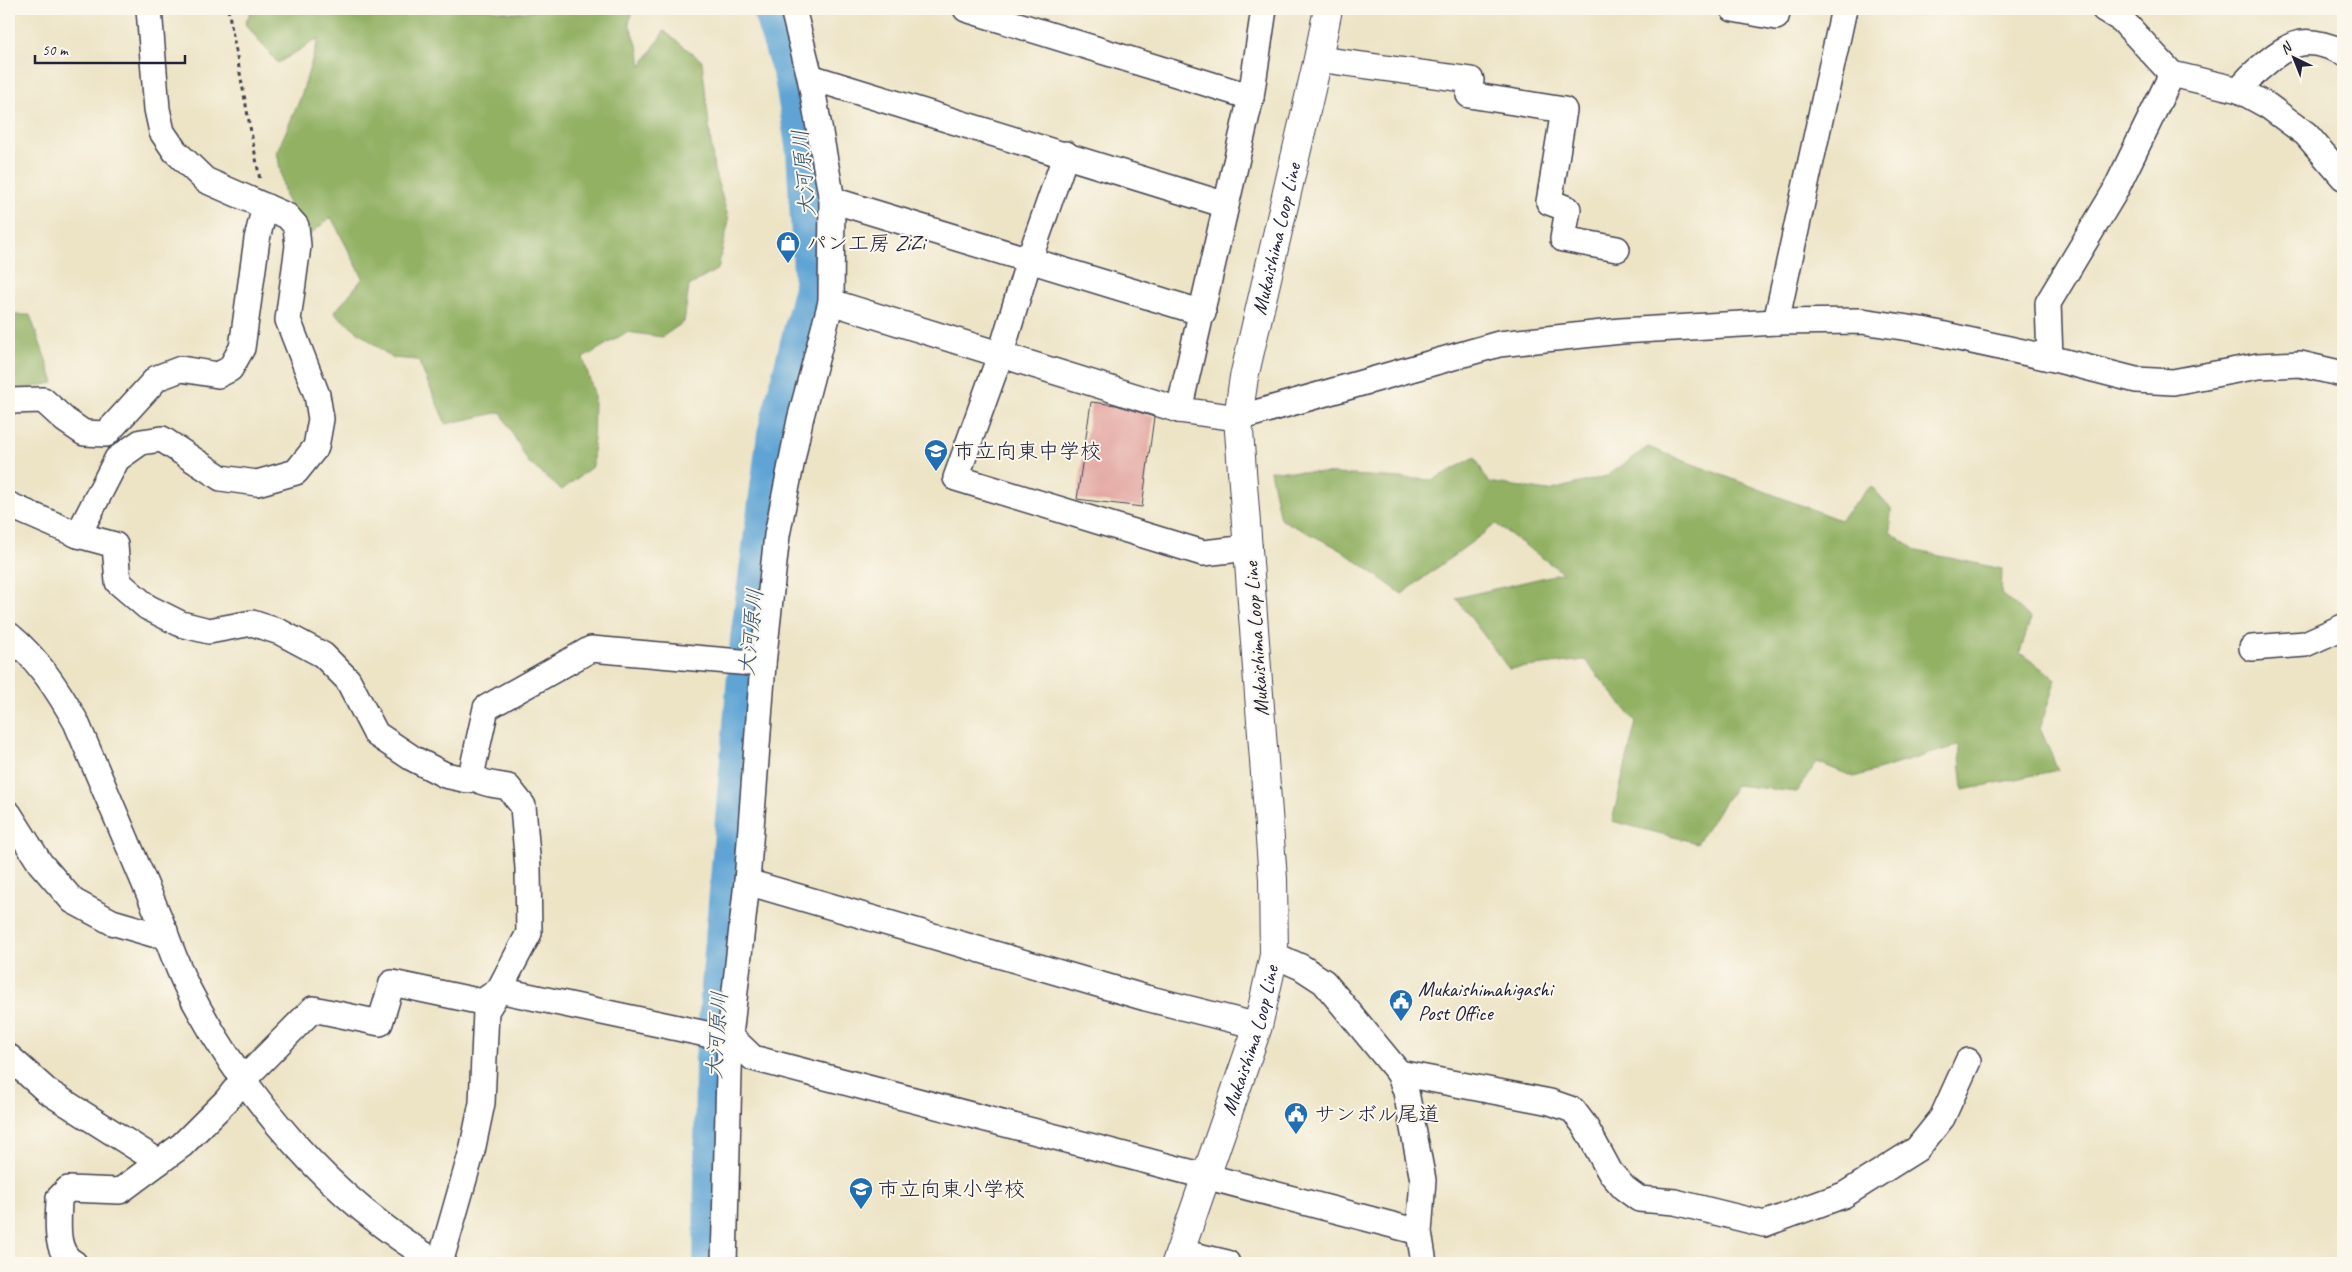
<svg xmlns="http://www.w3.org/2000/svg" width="2352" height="1272" font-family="Caveat,'Klee One',sans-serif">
  <rect width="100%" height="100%" fill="#fbf7ec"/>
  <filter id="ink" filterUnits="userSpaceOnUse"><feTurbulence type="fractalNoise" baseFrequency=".02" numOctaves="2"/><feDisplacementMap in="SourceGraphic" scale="10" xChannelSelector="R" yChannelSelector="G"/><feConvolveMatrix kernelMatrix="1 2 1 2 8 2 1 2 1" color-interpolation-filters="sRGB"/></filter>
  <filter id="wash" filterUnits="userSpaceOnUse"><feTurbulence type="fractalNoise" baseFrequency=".0096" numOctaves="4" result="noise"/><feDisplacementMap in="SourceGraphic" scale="20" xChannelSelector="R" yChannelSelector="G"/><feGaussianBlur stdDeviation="1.12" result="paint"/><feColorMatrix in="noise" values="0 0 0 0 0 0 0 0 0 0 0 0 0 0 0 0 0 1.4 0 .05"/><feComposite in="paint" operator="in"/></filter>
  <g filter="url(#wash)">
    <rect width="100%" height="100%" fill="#ede4c6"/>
    <g fill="#92b164" stroke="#5a6a50">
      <polygon points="252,9 484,9 515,13 544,9 633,9 629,23 639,50 641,67 664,31 702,61 714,170 729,220 718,269 689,286 684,322 662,337 627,332 583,358 594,393 593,466 562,490 528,462 501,412 446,424 418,360 392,358 334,313 363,278 331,217 307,237 285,196 277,152 300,99 319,38 278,63 245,24"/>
      <polygon points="9,315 30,315 54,383 9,391"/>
      <polygon points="1648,447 1840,520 1871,486 1891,508 1890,532 1917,551 2002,569 2001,594 2031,618 2020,653 2056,679 2040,728 2058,770 1963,790 1959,745 1854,777 1817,762 1796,792 1736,785 1697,843 1612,821 1636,722 1585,660 1509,669 1456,598 1563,573 1496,524 1402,594 1340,549 1280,519 1270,470 1433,480 1475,457 1488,482 1548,491 1607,476"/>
    </g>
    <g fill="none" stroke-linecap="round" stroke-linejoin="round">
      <polyline stroke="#5fa4d4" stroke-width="36" points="711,1263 713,1059 748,639 775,434 812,288 804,151 792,77 770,9"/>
    </g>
    <g id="blocks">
      <polygon fill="#e2a19c" points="1091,402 1116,405 1154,417 1142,507 1077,499"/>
    </g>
  </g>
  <g filter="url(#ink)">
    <use href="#blocks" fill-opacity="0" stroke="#403f50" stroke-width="1"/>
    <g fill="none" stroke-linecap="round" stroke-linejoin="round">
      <g stroke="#403f50" stroke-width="28">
        <g id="minor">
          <polyline points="966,9 1251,97"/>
          <polyline points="1733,9 1776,17 1778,9"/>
          <polyline points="2104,9 2122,20 2172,74 2239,90 2268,106 2306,134 2343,177"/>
          <polyline points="1318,59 1471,80 1469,95 1564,110 1549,202 1568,209 1563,239 1617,249"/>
          <polyline points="810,77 1226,205"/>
          <path d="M2239 90C2247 79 2256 71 2266 63 2294 39 2309 37 2343 52"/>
          <polyline points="1066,154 1029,260 1001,353 956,478 1203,553 1249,548"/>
          <polyline points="832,200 1203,313"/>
          <polyline points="831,302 1179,410 1238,418 1499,344 1621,331 1776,322 1862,321 1922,330 2050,358 2136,380 2173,382 2258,366 2300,364 2343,374"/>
          <polyline points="1776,322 1844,9"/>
          <polyline points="2050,358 2048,303 2114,193 2172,74"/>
          <polyline points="9,401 43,400 65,420 84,433 106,434 157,378 181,369 218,375 230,369 242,348 257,239 265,206"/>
          <polyline points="1179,410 1251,97 1264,9"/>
          <polyline points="9,505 78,535 115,545 118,582 147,607 181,624 209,631 252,623 280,632 323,655 348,680 376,734 412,758 445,775 468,780 473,776"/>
          <polyline points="78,535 117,459 141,442 162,439 221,478 257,483 296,472 316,447 321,419 317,395 288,320 298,246 296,226 287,216 205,180 175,151 162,132 157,109 149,9"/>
          <path d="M9 635C38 659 58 690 76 722 103 785 130 848 156 910 167 936 175 963 187 987 245 1099 330 1199 438 1263"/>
          <polyline points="2252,648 2305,644 2343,627"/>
          <polyline points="9,814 40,863 73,901 112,922 153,934 165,931"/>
          <polyline points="747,882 1146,998 1258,1026"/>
          <polyline points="1274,955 1301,967 1324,982 1399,1073 1406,1092 1423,1180 1419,1232 1424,1263"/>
          <polyline points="9,1057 47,1091 159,1162"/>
          <polyline points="1399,1073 1550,1102 1573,1110 1585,1126 1610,1172 1624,1188 1639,1199 1675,1202 1764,1224 1844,1195 1917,1149 1942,1118 1968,1061"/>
          <polyline points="1180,1252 1227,1263"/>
          <path d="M74 1263C53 1252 59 1218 59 1198L68 1189 120 1191 182 1145 227 1100 242 1081 313 1009 380 1023 392 983 482 1002 499 990 706 1034 730 1036 753 1058 1419 1232"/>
          <path d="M440 1263 472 1151 482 1103 486 1011 499 990 529 933 528 868 523 806 508 787C495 784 476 785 472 771L486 708 591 649 763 664"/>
          <polyline points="724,1263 730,1036 747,882 763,664 777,535 800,420 831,302 832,200 810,77 793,9"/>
        </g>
      </g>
      <g stroke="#403f50" stroke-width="30">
        <g id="major">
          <path id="s1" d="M1176 1263 1258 1026 1274 955 1273 879 1238 418 1244 377 1318 59 1328 9"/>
        </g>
      </g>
      <polyline stroke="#403f50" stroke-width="3" stroke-dasharray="4 4" stroke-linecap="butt" points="228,9 260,180"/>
      <use href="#minor" stroke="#fff" stroke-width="25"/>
      <use href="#major" stroke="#fff" stroke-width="28"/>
    </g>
  </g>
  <defs>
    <g id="shop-pin" transform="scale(1.25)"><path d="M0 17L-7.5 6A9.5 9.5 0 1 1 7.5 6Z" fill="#1f6fb2" stroke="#fbf7ec"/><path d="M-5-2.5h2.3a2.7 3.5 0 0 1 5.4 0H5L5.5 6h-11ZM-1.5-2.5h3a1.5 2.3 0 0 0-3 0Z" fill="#fff"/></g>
    <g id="school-pin" transform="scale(1.25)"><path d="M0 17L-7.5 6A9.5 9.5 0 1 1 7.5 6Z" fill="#1f6fb2" stroke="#fbf7ec"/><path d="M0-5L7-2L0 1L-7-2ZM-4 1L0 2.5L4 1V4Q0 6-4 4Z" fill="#fff"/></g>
    <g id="civic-pin" transform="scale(1.25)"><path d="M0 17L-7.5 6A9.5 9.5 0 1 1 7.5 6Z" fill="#1f6fb2" stroke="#fbf7ec"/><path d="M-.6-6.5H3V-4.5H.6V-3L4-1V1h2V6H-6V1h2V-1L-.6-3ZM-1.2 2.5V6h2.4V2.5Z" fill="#fff"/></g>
  </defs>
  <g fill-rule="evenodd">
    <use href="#shop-pin" x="788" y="243"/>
    <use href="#school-pin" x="936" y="451"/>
    <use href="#civic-pin" x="1401" y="1001"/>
    <use href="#civic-pin" x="1296" y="1114"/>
    <use href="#school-pin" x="861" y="1189"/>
  </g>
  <g text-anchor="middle" stroke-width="4" stroke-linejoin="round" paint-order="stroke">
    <g font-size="21" fill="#22223b" stroke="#fbf7ec">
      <text dy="7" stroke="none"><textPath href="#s1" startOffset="1045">Mukaishima Loop Line</textPath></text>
      <text transform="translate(1256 639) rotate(-94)" y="7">Mukaishima Loop Line</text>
      <text dy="7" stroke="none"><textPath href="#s1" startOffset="235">Mukaishima Loop Line</textPath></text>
    </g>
    <g font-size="21" fill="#22223b" stroke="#fbf7ec" text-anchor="start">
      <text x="806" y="250">パン工房 ZiZi</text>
      <text x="954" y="458">市立向東中学校</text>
      <text x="1418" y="996">Mukaishimahigashi<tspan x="1418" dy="24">Post Office</tspan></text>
      <text x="1314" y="1121">サンボル尾道</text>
      <text x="878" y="1196">市立向東小学校</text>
    </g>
    <g font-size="22" font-style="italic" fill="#3a5678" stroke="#fbf7ec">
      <text transform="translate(803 173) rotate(-95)" y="8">大河原川</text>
      <text transform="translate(750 632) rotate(-84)" y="8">大河原川</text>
      <text transform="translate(716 1035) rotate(-86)" y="8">大河原川</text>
    </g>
  </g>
  <rect width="2352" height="1272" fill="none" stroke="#fbf7ec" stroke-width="30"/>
  <g transform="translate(2294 58) rotate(317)" stroke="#fbf7ec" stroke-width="4" paint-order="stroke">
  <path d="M0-4L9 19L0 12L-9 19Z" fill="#22223b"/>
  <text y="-8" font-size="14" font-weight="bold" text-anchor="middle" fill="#22223b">N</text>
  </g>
  <path d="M35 55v8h150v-8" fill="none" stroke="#22223b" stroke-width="2.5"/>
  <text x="42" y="55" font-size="15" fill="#22223b" stroke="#fbf7ec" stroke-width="4" paint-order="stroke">50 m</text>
</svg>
